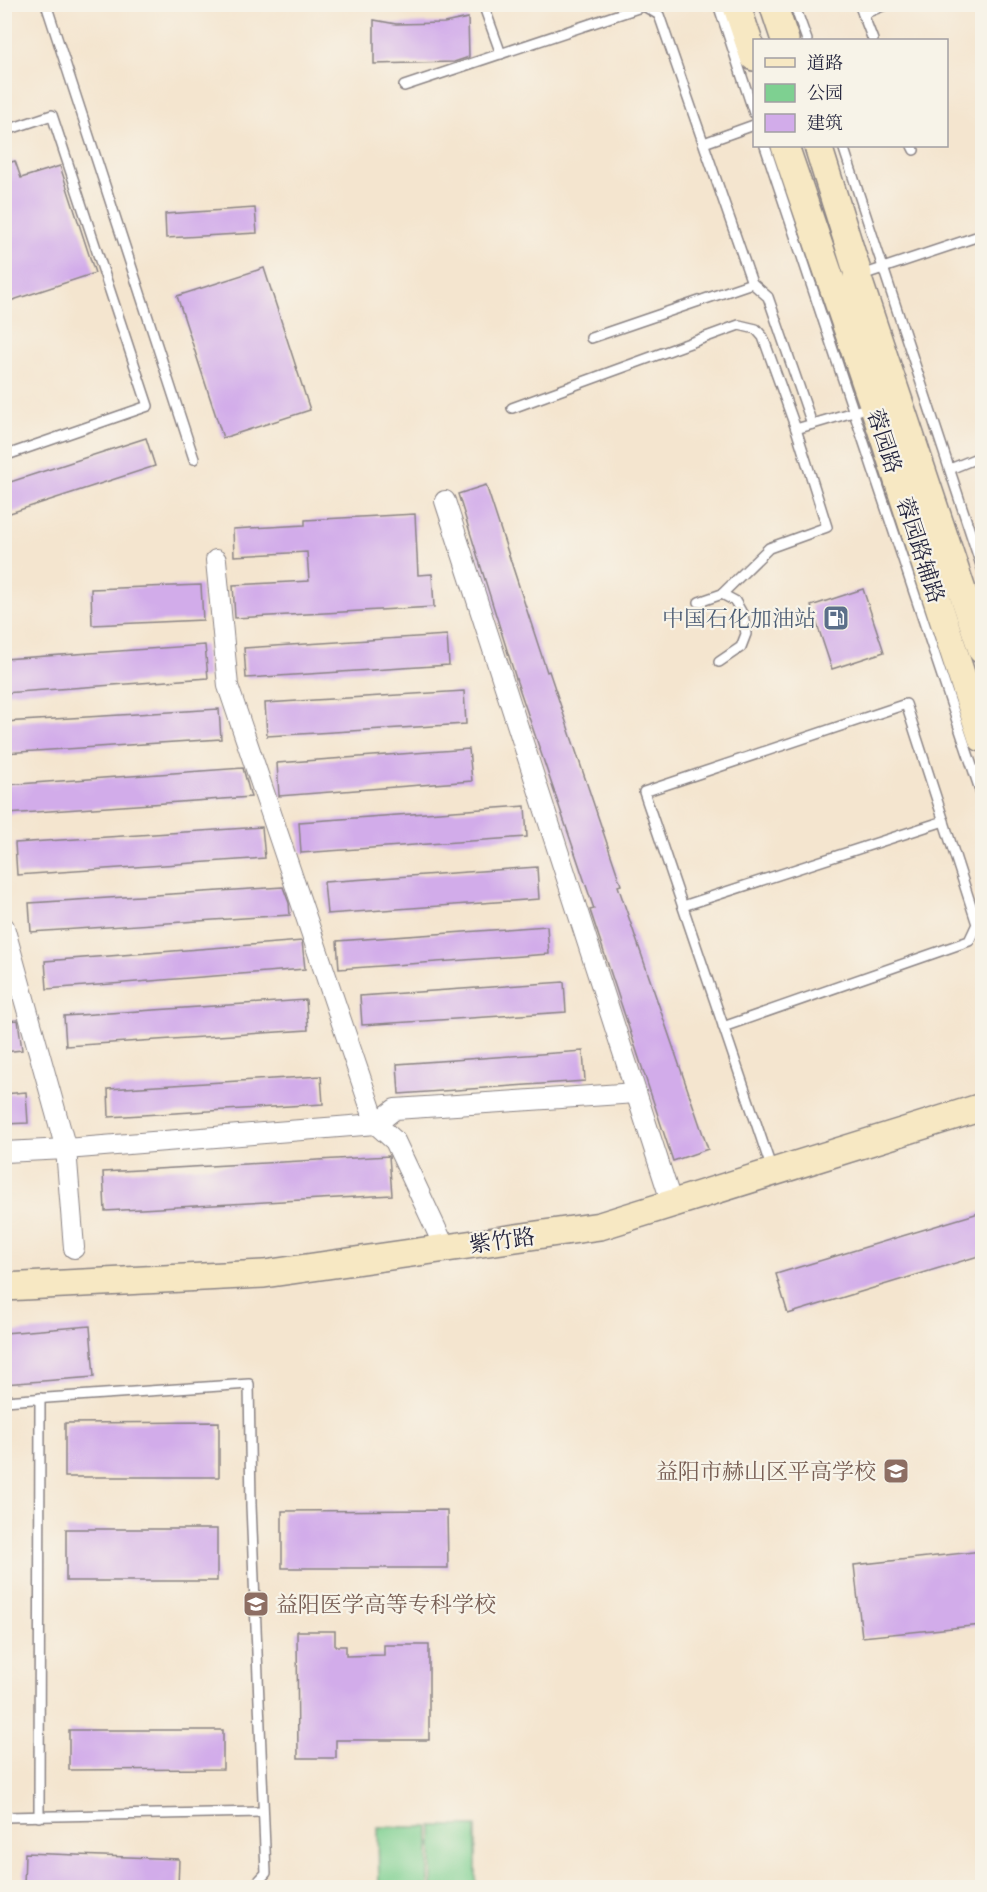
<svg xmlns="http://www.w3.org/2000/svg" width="987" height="1892" font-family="Alegreya,'Noto Serif SC',serif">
  <rect width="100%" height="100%" fill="#f7f3e8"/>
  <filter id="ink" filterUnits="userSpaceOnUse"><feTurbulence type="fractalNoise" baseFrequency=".0167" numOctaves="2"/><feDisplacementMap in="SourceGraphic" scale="12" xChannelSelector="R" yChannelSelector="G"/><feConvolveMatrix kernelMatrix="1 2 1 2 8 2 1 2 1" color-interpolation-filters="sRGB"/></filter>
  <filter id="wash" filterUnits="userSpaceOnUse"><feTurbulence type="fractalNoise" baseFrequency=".008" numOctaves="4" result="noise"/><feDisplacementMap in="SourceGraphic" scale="24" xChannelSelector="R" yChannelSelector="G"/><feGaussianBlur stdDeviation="1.35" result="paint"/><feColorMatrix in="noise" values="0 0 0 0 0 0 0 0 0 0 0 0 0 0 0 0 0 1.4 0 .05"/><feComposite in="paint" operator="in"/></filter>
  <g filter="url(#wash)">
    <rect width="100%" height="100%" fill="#f4e5cf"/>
    <g fill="#7ed091" stroke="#507966" stroke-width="1.5">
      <rect x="432" y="1826" width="44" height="61"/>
      <polygon points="378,1827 429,1827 429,1887 379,1887"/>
    </g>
    <g id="blocks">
      <g fill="#d2acea">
        <polygon points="468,18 469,57 454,62 374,64 374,20 396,24 444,23"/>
        <polygon points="15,161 21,178 60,166 95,273 4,303 4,164"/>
        <polygon points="255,208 257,233 166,238 165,214"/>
        <polygon points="264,268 310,410 223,438 177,296"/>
        <polygon points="146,438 155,466 4,515 4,484"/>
        <polygon points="486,485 547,672 549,671 621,885 618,886 708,1149 673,1161 590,910 594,909 517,682 458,494"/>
        <polygon points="415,514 418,575 432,574 434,607 235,618 233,585 309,581 307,552 234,556 233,529 305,525 305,520"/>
        <polygon points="201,585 203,620 92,625 91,589"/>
        <polygon points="863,589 884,652 832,669 811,606"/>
        <polygon points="447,635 449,665 246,678 244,648"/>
        <polygon points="205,645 208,678 4,693 4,659"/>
        <polygon points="464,691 466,724 267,736 265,703"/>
        <polygon points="219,709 221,739 4,753 4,722"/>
        <polygon points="469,749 472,781 279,796 277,763"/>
        <polygon points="243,768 251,797 7,814 5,785"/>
        <polygon points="525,806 527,837 301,853 299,822"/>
        <polygon points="262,827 265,858 17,875 15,843"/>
        <polygon points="537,867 539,899 327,914 324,882"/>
        <polygon points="283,887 289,903 290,915 31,932 29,903"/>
        <polygon points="547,926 549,954 339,969 337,941"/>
        <polygon points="302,941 305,969 47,989 45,961"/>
        <polygon points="564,982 566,1012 362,1025 360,996"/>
        <polygon points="306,1000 308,1030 66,1046 64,1016"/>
        <polygon points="18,1020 22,1050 4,1052 4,1021"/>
        <polygon points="583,1051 585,1081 399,1094 397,1064"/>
        <polygon points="321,1076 323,1104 109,1117 108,1089"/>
        <polygon points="26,1092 28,1123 4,1124 4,1094"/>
        <polygon points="389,1156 392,1195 105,1211 103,1172"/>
        <polygon points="982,1212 982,1255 788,1314 776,1274"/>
        <polygon points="90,1326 94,1377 4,1384 4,1333"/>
        <polygon points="219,1422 219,1477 65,1477 65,1423"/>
        <polygon points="447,1510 448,1568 282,1568 282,1511"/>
        <rect x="66" y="1529" width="151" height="52"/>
        <polygon points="982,1551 982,1625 862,1637 854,1565"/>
        <polygon points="297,1631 335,1631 335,1646 346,1646 346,1656 384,1655 384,1645 429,1645 429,1740 336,1740 336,1758 298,1758"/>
        <polygon points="69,1730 223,1730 223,1769 69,1770"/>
        <polygon points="25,1853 179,1859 178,1887 24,1887"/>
      </g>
    </g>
  </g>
  <g filter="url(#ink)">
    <use href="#blocks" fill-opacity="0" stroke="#8b8485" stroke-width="1.5"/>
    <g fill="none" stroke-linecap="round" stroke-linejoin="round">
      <g stroke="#8b8485" stroke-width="12">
        <g id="lane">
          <polyline points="46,4 194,459"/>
          <polyline points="483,4 501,54"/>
          <polyline points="718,4 754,113"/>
          <polyline points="794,4 807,40"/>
          <polyline points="859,4 863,14 888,4"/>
          <polyline points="863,14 873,40"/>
          <polyline points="404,86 644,6 659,15 752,283"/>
          <polyline points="4,131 52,115 148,406 4,456"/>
          <polyline points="704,143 754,125"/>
          <polyline points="765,146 982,796"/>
          <polyline points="843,146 982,568"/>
          <polyline points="912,146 914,150"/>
          <polyline points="859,276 982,235"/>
          <polyline points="591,338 752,283 768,297 812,424"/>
          <polyline points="512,408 739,325 756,329 763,337 796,429 860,410"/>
          <polyline points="950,469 982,456"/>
          <polyline points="699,602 722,594 769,548 827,527 796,429"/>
          <polyline points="719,662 741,647 746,634 743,615 735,601 722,594"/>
          <polyline points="683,906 944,821"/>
          <polyline points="723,1027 969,941 977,924 906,704 644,792 772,1170"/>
          <polyline points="4,1401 249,1384 251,1505 266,1873 252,1888"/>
          <polyline points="4,1817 263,1812"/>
          <polyline points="39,1817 40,1398"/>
        </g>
      </g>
      <g stroke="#8b8485" stroke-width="22">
        <g id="street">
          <polyline points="445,501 672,1204"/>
          <polyline points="216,560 228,686 376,1124 395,1141 445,1248"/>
          <polyline points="4,927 66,1149 74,1248"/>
          <polyline points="4,1152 66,1149 376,1124 395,1109 636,1093"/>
        </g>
      </g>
      <g stroke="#8b8485" stroke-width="30">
        <g id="secondary">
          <polyline points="736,4 754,57"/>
          <polyline points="773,4 785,40"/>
          <polyline points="785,146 874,407 982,738"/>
          <polyline points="818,146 858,274 857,276 982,650"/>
          <polyline points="4,1287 264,1274 600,1226 982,1107"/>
        </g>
      </g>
      <use href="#lane" stroke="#fff" stroke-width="9"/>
      <use href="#street" stroke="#fff" stroke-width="20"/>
      <use href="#secondary" stroke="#f7e8c3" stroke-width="27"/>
    </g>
  </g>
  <defs>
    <g id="fuel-square" transform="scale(1.35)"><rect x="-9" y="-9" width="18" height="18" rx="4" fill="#5c6f8a" stroke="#f7f3e8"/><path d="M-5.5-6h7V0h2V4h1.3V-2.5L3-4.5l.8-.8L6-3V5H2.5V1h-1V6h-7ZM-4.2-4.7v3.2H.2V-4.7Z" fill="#fff"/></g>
    <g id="school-square" transform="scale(1.35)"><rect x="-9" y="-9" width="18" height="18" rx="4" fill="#8d6e63" stroke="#f7f3e8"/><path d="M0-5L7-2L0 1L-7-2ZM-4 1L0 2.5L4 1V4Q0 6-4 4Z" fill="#fff"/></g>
    <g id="university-square" transform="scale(1.35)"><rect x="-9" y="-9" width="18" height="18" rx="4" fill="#8d6e63" stroke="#f7f3e8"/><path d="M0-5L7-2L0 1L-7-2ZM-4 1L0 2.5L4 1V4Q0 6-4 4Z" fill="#fff"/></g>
  </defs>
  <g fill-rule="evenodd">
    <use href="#fuel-square" x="836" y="618"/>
    <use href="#school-square" x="896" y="1471"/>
    <use href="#university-square" x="256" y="1604"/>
  </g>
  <g text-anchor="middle" stroke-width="4.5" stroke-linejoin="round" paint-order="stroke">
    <g font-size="22" fill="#22223b" stroke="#f7f3e8">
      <text transform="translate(885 441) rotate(72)" y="8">蓉园路</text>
      <text transform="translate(921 550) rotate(72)" y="8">蓉园路辅路</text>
      <text transform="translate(502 1240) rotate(-8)" y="8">紫竹路</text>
    </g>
    <g font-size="22" fill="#4e5e75" stroke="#f7f3e8" text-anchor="end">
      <text x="816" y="626">中国石化加油站</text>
    </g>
    <g font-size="22" fill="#785e54" stroke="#f7f3e8" text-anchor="end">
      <text x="876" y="1479">益阳市赫山区平高学校</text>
      <text x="276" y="1612" text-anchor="start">益阳医学高等专科学校</text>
    </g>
  </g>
  <rect width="987" height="1892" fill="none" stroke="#f7f3e8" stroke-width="24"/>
  <rect x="753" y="39" width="195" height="108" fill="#f7f3e8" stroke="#a29fa3" stroke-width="1.5"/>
  <rect x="765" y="58" width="30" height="9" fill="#f7e8c3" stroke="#a29fa3" stroke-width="1.5"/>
  <text x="807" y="69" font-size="18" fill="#22223b">道路</text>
  <rect x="765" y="84" width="30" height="18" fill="#7ed091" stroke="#a29fa3" stroke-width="1.5"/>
  <text x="807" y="99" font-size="18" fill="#22223b">公园</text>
  <rect x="765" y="114" width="30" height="18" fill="#d2acea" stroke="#a29fa3" stroke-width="1.5"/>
  <text x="807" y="129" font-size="18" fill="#22223b">建筑</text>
</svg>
